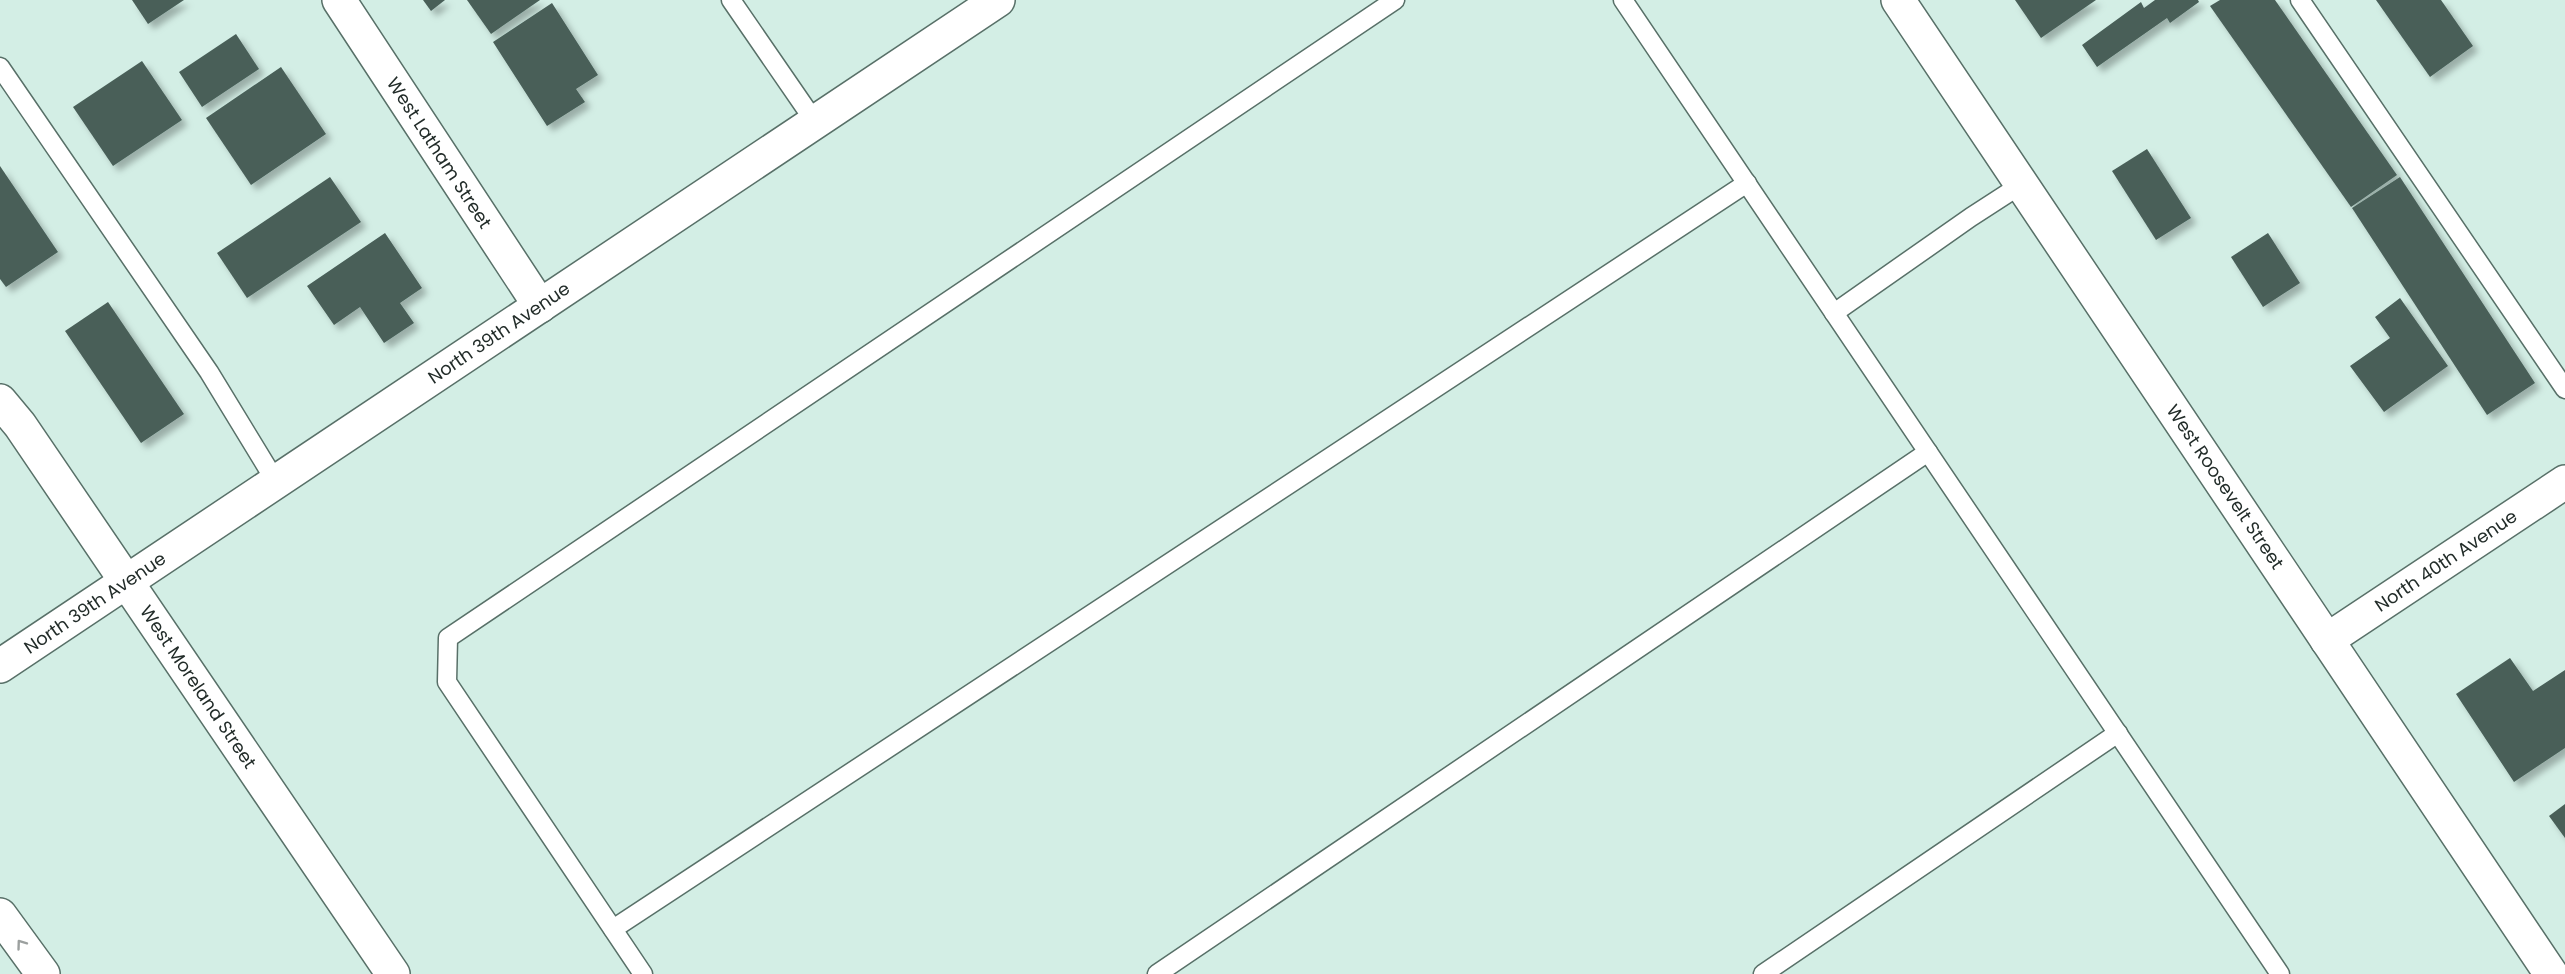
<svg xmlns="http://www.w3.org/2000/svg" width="2565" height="974" font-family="Poppins,sans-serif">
  <defs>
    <filter id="shadow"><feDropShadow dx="5.5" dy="5.5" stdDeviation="3" flood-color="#0004"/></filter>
  </defs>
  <rect width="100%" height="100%" fill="#d3eee5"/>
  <g fill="#485f58" filter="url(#shadow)">
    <polygon points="132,0 184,0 148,24"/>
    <polygon points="423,0 445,0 431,11"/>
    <polygon points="467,0 540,0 491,34"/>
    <polygon points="2015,0 2096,0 2041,38"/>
    <polygon points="2155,0 2198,0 2199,2 2170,23 2167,18 2097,67 2082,45 2141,2 2144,8"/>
    <polygon points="2220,0 2275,0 2397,175 2351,207 2210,6"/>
    <polygon points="2376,0 2441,0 2473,46 2430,77"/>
    <polygon points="552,3 598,75 576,89 585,102 547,126 493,42"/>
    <polygon points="236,34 259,69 202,107 179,72"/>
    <polygon points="142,61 182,120 113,166 73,107"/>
    <polygon points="281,67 326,134 251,185 206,118"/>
    <polygon points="2147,149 2191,218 2156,240 2112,171"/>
    <polygon points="0,166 58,252 6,287 0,279"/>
    <polygon points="330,177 361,222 247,298 217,253"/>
    <polygon points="2400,177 2535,383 2487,415 2352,208"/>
    <polygon points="385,233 422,288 400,303 414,323 384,343 360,307 334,325 307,286"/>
    <polygon points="2268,233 2300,283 2263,307 2231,257"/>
    <polygon points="2400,298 2448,366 2384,412 2350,366 2390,338 2375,317"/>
    <polygon points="108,302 184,414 141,443 65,331"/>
    <polygon points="2510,658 2533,691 2565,670 2565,748 2514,782 2456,694"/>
    <polygon points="2565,804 2565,838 2549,816"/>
  </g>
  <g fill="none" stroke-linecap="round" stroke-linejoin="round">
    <g stroke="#587068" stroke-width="21">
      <g id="service">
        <polyline points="731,0 815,122"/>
        <polyline points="1623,0 2280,974"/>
        <polyline points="2300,0 2565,389"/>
        <polyline points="0,67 209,372 276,482"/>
        <polyline points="1834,313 1971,217 2022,184"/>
        <polyline points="613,929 1747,183"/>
        <polyline points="643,974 447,682 448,638 1395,0"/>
        <polyline points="1157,974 1928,452"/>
        <polyline points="1763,974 2118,733"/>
      </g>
    </g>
    <g stroke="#587068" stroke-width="36">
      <g id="minor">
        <polyline points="339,0 540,306"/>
        <polyline points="0,401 20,425 393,974"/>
        <polyline points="2327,640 2565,482"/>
      </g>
    </g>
    <g stroke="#587068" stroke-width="36">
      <g id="tertiary">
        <polyline points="1898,0 2551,974"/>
        <polyline points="0,666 998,0"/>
      </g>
    </g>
    <g stroke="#587068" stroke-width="36">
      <polyline id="motorway" points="0,915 43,974"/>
    </g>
    <use href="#service" stroke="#fff" stroke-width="18"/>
    <use href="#minor" stroke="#fff" stroke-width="33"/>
    <use href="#tertiary" stroke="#fff" stroke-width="33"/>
    <use href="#motorway" stroke="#fff" stroke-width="33"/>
  </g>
  <defs><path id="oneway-chevron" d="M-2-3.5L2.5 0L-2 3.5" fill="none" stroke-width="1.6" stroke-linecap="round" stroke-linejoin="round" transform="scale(1.5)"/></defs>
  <use stroke="#9ca09f" href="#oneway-chevron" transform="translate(21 944) rotate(-126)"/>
  <g text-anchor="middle" stroke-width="6" stroke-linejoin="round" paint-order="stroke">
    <g font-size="18" fill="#222c29" stroke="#fff">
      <text transform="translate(439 153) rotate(57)" y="6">West Latham Street</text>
      <text transform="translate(499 333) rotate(-34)" y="6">North 39th Avenue</text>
      <text transform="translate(2225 487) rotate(56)" y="6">West Roosevelt Street</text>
      <text transform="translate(2446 561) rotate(-34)" y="6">North 40th Avenue</text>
      <text transform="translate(95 603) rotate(-34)" y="6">North 39th Avenue</text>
      <text transform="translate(198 687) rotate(56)" y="6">West Moreland Street</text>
    </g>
  </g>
</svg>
